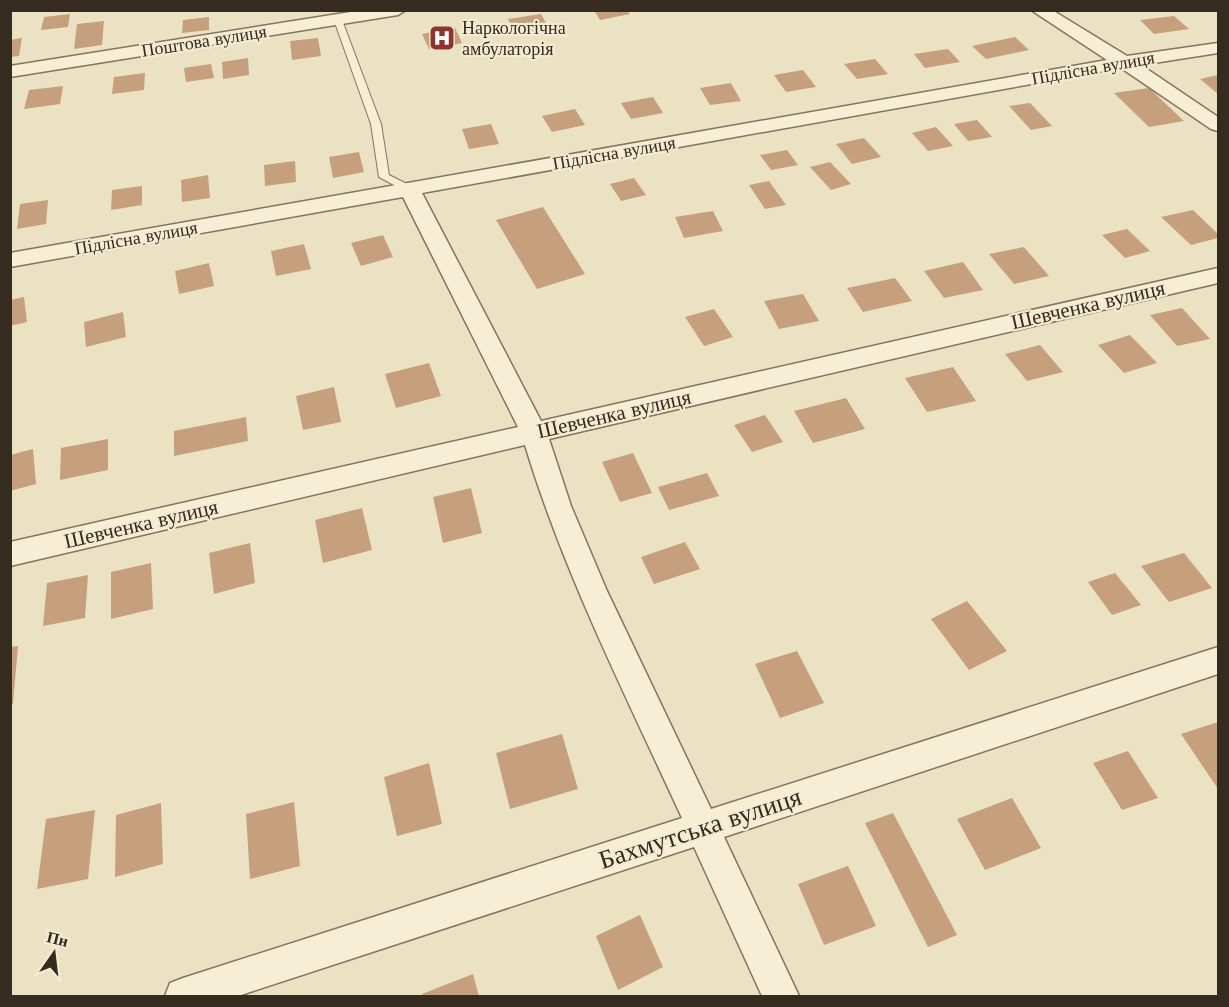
<svg xmlns="http://www.w3.org/2000/svg" width="1229" height="1007" font-family="'Libre Baskerville',serif">
  <rect width="100%" height="100%" fill="#ebe2c3"/>
  <g fill="#c6a07c">
    <polygon points="594,10 627,10 630,14 600,20"/>
    <polygon points="70,14 68,27 41,30 44,17"/>
    <polygon points="541,14 549,28 515,34 508,19"/>
    <polygon points="1174,16 1189,29 1154,34 1140,20"/>
    <polygon points="209,17 209,30 182,33 183,20"/>
    <polygon points="104,21 102,45 74,49 77,24"/>
    <polygon points="455,28 462,43 429,49 422,34"/>
    <polygon points="1015,37 1029,50 986,59 972,46"/>
    <polygon points="22,38 19,56 10,57 10,40"/>
    <polygon points="318,38 321,56 292,60 290,41"/>
    <polygon points="948,49 960,62 925,68 914,54"/>
    <polygon points="248,58 249,75 223,79 222,62"/>
    <polygon points="875,59 888,74 857,79 844,64"/>
    <polygon points="211,64 214,78 186,82 184,68"/>
    <polygon points="803,70 816,87 786,92 774,75"/>
    <polygon points="145,73 144,90 112,94 114,77"/>
    <polygon points="1218,75 1218,94 1200,79"/>
    <polygon points="731,83 741,101 710,105 700,88"/>
    <polygon points="63,86 60,104 24,109 29,90"/>
    <polygon points="1149,88 1184,121 1149,127 1114,93"/>
    <polygon points="653,97 663,113 631,119 621,103"/>
    <polygon points="1030,103 1052,126 1031,130 1009,106"/>
    <polygon points="575,109 585,125 552,132 542,116"/>
    <polygon points="977,120 992,137 968,141 954,124"/>
    <polygon points="491,124 499,144 469,149 462,129"/>
    <polygon points="936,127 953,146 928,151 912,133"/>
    <polygon points="864,138 881,157 852,164 836,144"/>
    <polygon points="787,150 798,165 771,170 760,155"/>
    <polygon points="359,152 364,172 333,178 329,157"/>
    <polygon points="295,161 296,182 265,186 264,165"/>
    <polygon points="830,162 851,184 831,190 810,167"/>
    <polygon points="208,175 210,198 182,202 181,180"/>
    <polygon points="634,178 646,195 621,201 610,184"/>
    <polygon points="769,181 786,205 765,209 749,185"/>
    <polygon points="142,186 142,205 111,210 112,190"/>
    <polygon points="48,200 46,224 17,229 20,204"/>
    <polygon points="543,207 585,274 537,289 496,220"/>
    <polygon points="1193,210 1218,234 1218,238 1191,245 1161,217"/>
    <polygon points="713,211 723,231 684,238 675,217"/>
    <polygon points="1127,229 1150,251 1125,258 1102,235"/>
    <polygon points="383,235 393,257 361,266 351,243"/>
    <polygon points="304,244 311,269 276,276 271,251"/>
    <polygon points="1024,247 1049,276 1014,284 989,254"/>
    <polygon points="963,262 983,290 944,298 924,271"/>
    <polygon points="209,263 214,286 179,294 175,271"/>
    <polygon points="895,278 912,301 863,312 847,288"/>
    <polygon points="803,294 819,321 779,329 764,301"/>
    <polygon points="24,297 27,322 10,326 10,300"/>
    <polygon points="1182,308 1210,339 1177,346 1150,315"/>
    <polygon points="714,309 733,337 704,346 685,317"/>
    <polygon points="123,312 126,337 86,347 84,322"/>
    <polygon points="1130,335 1157,363 1124,373 1098,345"/>
    <polygon points="1040,345 1063,372 1027,381 1005,354"/>
    <polygon points="429,363 441,396 396,408 385,374"/>
    <polygon points="953,367 976,401 927,412 905,378"/>
    <polygon points="334,387 341,422 303,430 296,396"/>
    <polygon points="846,398 865,429 813,443 794,411"/>
    <polygon points="765,415 783,442 752,452 734,425"/>
    <polygon points="246,417 248,441 174,456 174,431"/>
    <polygon points="108,439 108,470 60,480 61,448"/>
    <polygon points="33,449 36,484 10,491 10,455"/>
    <polygon points="633,453 652,493 620,502 602,462"/>
    <polygon points="707,473 719,496 669,510 658,487"/>
    <polygon points="471,488 482,533 443,543 433,497"/>
    <polygon points="362,508 372,550 323,563 315,520"/>
    <polygon points="685,542 700,569 654,584 641,557"/>
    <polygon points="250,543 255,583 214,594 209,553"/>
    <polygon points="1184,553 1212,588 1169,602 1141,566"/>
    <polygon points="151,563 153,609 111,619 111,572"/>
    <polygon points="1115,573 1141,605 1112,615 1088,582"/>
    <polygon points="88,575 85,618 43,626 47,583"/>
    <polygon points="967,601 1007,651 969,670 931,619"/>
    <polygon points="18,646 13,704 10,704 10,647"/>
    <polygon points="797,651 824,703 780,718 755,664"/>
    <polygon points="1218,722 1218,789 1181,734"/>
    <polygon points="562,734 578,789 510,809 496,753"/>
    <polygon points="1128,751 1158,798 1122,810 1093,763"/>
    <polygon points="429,763 442,824 397,836 384,777"/>
    <polygon points="1012,798 1041,848 985,870 957,819"/>
    <polygon points="294,802 300,866 250,879 246,814"/>
    <polygon points="161,803 163,864 115,877 116,815"/>
    <polygon points="95,810 88,879 37,889 46,819"/>
    <polygon points="893,813 957,935 928,947 865,823"/>
    <polygon points="848,866 876,926 824,945 798,884"/>
    <polygon points="640,915 663,967 618,990 596,936"/>
    <polygon points="473,974 479,996 423,996 422,994"/>
  </g>
  <g fill="none" stroke-linecap="round" stroke-linejoin="round">
    <g stroke="#84745b" stroke-width="2">
      <polygon id="service" points="338,17 342,20 381,124 389,175 413,187 413,191 405,191 379,177 371,124 334,20"/>
    </g>
    <g stroke="#84745b" stroke-width="3">
      <g id="minor">
        <polygon points="363,10 406,10 398,15 10,77 10,66"/>
        <path d="M1031 10H1052L1127 56 1218 43V53L1141 65 1218 117V131L1211 129 1121 68 422 193 541 421 1218 268V283L549 439 571 506 607 591 711 809 1218 647V674L724 837 799 996H762L694 847 238 996H165L170 983 183 978 682 818C626 696 564 574 525 445L10 566V542L518 427 403 197 10 267V253L1107 60Z"/>
      </g>
    </g>
    <use href="#service" fill="#f6efd6" fill-rule="evenodd"/>
    <use href="#minor" fill="#f6efd6" fill-rule="evenodd"/>
  </g>
  <defs>
    <g id="hospital-square" transform="scale(1.35)"><rect x="-9" y="-9" width="18" height="18" rx="4" fill="#8e3530" stroke="#f3ecd2"/><path d="M-5-5h3v3.5h4V-5h3V5h-3V1.5h-4V5h-3Z" fill="#fff"/></g>
  </defs>
  <g fill-rule="evenodd">
    <use href="#hospital-square" x="442" y="38"/>
  </g>
  <g text-anchor="middle" stroke-width="4.5" stroke-linejoin="round" paint-order="stroke">
    <g font-size="18" fill="#352b1e" stroke="#f3ecd2" text-anchor="start">
      <text x="462" y="34">Наркологічна<tspan x="462" dy="21">амбулаторія</tspan></text>
    </g>
    <g font-size="18" fill="#352b1e" stroke="#f3ecd2">
      <text transform="translate(204 41) rotate(-9)" y="6">Поштова вулиця</text>
      <text transform="translate(1093 68) rotate(-10)" y="6">Підлісна вулиця</text>
      <text transform="translate(614 153) rotate(-10)" y="6">Підлісна вулиця</text>
      <text transform="translate(136 238) rotate(-10)" y="6">Підлісна вулиця</text>
    </g>
    <g font-size="21" fill="#352b1e" stroke="#f3ecd2">
      <text transform="translate(1088 305) rotate(-13)" y="7">Шевченка вулиця</text>
      <text transform="translate(614 414) rotate(-13)" y="7">Шевченка вулиця</text>
      <text transform="translate(141 524) rotate(-13)" y="7">Шевченка вулиця</text>
    </g>
    <g font-size="26" fill="#352b1e" stroke="#f3ecd2">
      <text transform="translate(700 828) rotate(-18)" y="9">Бахмутська вулиця</text>
    </g>
  </g>
  <rect width="1229" height="1007" fill="none" stroke="#352b1e" stroke-width="24"/>
  <g transform="translate(54 953) rotate(14)" stroke="#f3ecd2" stroke-width="4.5" paint-order="stroke">
  <path d="M0-4.5L10 22L0 15L-10 22Z" fill="#352b1e"/>
  <text y="-9" font-size="16" font-weight="bold" text-anchor="middle" fill="#352b1e">Пн</text>
  </g>
</svg>
